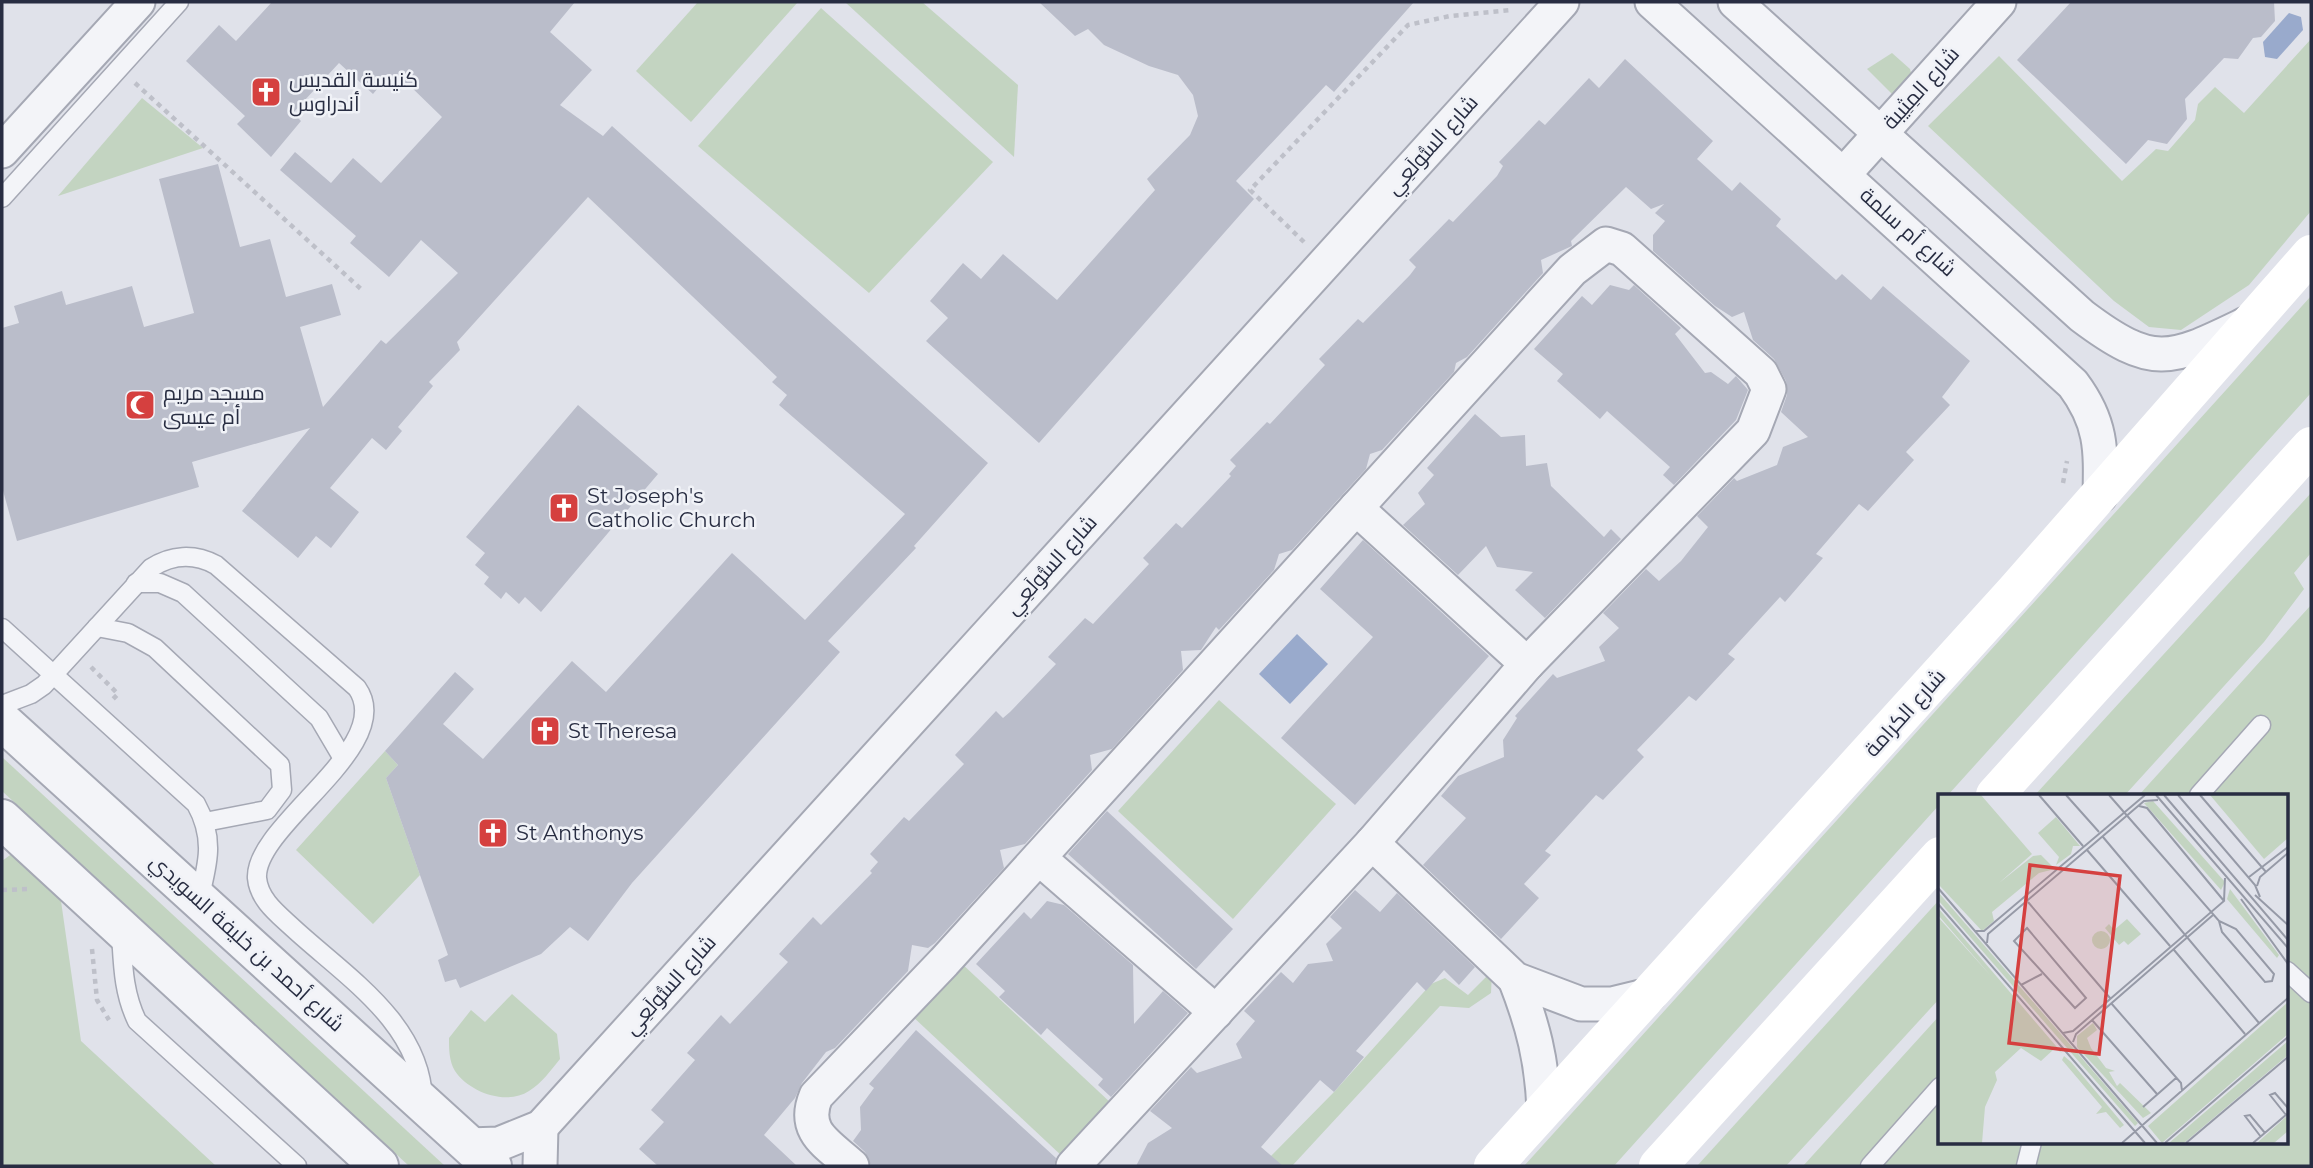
<svg xmlns="http://www.w3.org/2000/svg" width="2313" height="1168" font-family="Montserrat,Cairo,sans-serif">
  <rect width="100%" height="100%" fill="#e0e2ea"/>
  <g fill="#c3d4c1">
    <polygon points="698,2 798,2 691,122 636,71"/>
    <polygon points="845,2 922,2 1018,85 1014,157"/>
    <polygon points="821,8 993,162 869,293 698,146"/>
    <polygon points="2311,39 2311,211 2249,285 2181,330 2149,327 2114,301 1928,126 1999,56 2122,181 2156,149 2168,151 2195,120 2198,104 2215,87 2244,113"/>
    <polygon points="1892,53 1910,69 1913,80 1893,95 1867,69"/>
    <polygon points="142,98 203,148 58,196"/>
    <polygon points="2311,296 2311,393 1948,795 1940,795 1940,804 1614,1166 1524,1166"/>
    <polygon points="2311,493 2311,553 2294,573 2304,589 2264,642 2125,795 2035,795"/>
    <polygon points="2311,605 2311,1166 1803,1166 1940,1015 1940,1142 2287,1142 2287,795 2139,795"/>
    <polygon points="1219,700 1336,804 1233,919 1118,811"/>
    <polygon points="385,751 398,765 386,778 420,875 373,924 296,850"/>
    <polygon points="2,757 445,1166 409,1166 2,791"/>
    <polygon points="17,850 60,894 81,1041 216,1166 2,1166 2,861"/>
    <polygon points="1940,899 1940,998 1786,1166 1697,1166"/>
    <polygon points="960,962 1112,1104 1063,1157 911,1015"/>
    <polygon points="1492,971 1491,993 1469,1008 1440,1006 1292,1166 1261,1166 1334,1092 1431,984 1445,978 1468,995"/>
    <path d="M512 994 557 1034 560 1059C551 1070 542 1083 529 1091 506 1106 469 1092 455 1071 449 1061 449 1049 449 1038L471 1010 485 1022Z"/>
  </g>
  <g fill="#9ac">
    <polygon points="2289,13 2301,17 2303,30 2277,59 2265,57 2263,42"/>
    <polygon points="1297,634 1328,664 1290,704 1259,674"/>
  </g>
  <g fill="#babdca">
    <polygon points="272,2 575,2 550,32 592,70 560,105 603,136 612,126 988,463 914,546 916,548 828,641 840,652 632,883 588,941 570,927 541,954 460,988 456,979 445,982 438,960 448,955 386,778 398,765 385,751 455,672 474,689 443,724 483,759 572,661 606,692 732,553 805,620 905,514 779,405 787,395 772,382 777,377 588,197 457,342 460,350 429,382 433,386 398,427 402,431 386,450 372,438 330,488 359,512 331,548 316,536 298,558 242,511 310,428 192,462 199,487 17,541 2,487 2,328 19,323 14,306 62,291 66,305 132,286 144,327 194,313 159,179 218,164 240,247 270,239 286,297 332,284 341,315 300,327 323,407 381,340 386,344 458,273 421,240 389,277 350,243 356,236 280,170 295,152 331,183 353,158 381,183 442,117 407,83 397,94 383,82 373,94 339,63 293,113 301,121 271,157 237,124 245,116 186,61 219,25 236,41"/>
    <polygon points="1039,2 1414,2 1334,92 1326,85 1236,181 1254,199 1039,443 926,341 948,318 930,301 963,263 981,279 1003,254 1057,300 1155,190 1147,179 1190,135 1198,116 1193,95 1178,75 1149,66 1104,45 1088,29 1075,36"/>
    <polygon points="2071,2 2274,2 2275,21 2261,37 2253,38 2238,59 2224,58 2185,99 2187,119 2167,144 2148,140 2126,164 2017,60"/>
    <polygon points="1625,59 1713,141 1697,159 1732,191 1740,182 1781,219 1776,226 1836,280 1842,274 1871,300 1883,286 1970,361 1942,397 1950,405 1906,452 1914,460 1868,511 1859,504 1816,554 1823,558 1785,602 1780,597 1728,654 1735,659 1696,701 1689,696 1637,750 1644,757 1603,800 1596,795 1545,851 1551,855 1524,884 1539,898 1501,939 1423,865 1466,818 1441,796 1458,776 1504,757 1503,740 1517,718 1515,716 1553,674 1557,678 1605,661 1599,647 1619,628 1603,613 1646,569 1659,581 1681,561 1708,527 1697,516 1734,478 1737,481 1777,465 1783,447 1808,437 1781,412 1787,395 1786,381 1774,359 1753,340 1744,312 1732,317 1715,306 1653,251 1653,235 1665,221 1655,213 1664,204 1651,209 1626,187 1571,241 1572,246 1541,260 1543,273 1467,357 1456,363 1454,372 1382,450 1370,454 1366,469 1292,550 1279,554 1274,570 1219,630 1216,627 1201,650 1181,651 1183,670 1112,749 1090,755 1092,770 1025,844 1000,850 1004,868 935,943 928,948 912,945 908,971 835,1048 826,1052 802,1083 795,1098 764,1135 797,1166 658,1166 639,1149 664,1122 651,1110 695,1060 687,1053 721,1015 730,1024 788,962 779,954 813,917 821,925 872,873 870,871 878,862 870,854 904,817 909,821 964,764 955,755 996,711 1003,718 1010,712 1056,664 1048,657 1085,618 1093,624 1149,564 1143,558 1176,523 1182,528 1231,476 1229,474 1236,466 1230,460 1267,422 1270,424 1325,365 1319,359 1358,319 1363,323 1410,275 1416,267 1409,260 1449,219 1453,222 1497,176 1503,166 1499,162 1539,120 1545,125 1589,78 1599,88"/>
    <polygon points="1610,285 1629,290 1634,285 1681,328 1675,334 1705,373 1711,372 1728,384 1736,376 1748,390 1736,420 1674,485 1663,475 1670,467 1607,411 1600,419 1557,381 1563,374 1534,349 1582,296 1592,305"/>
    <polygon points="578,405 658,474 541,612 525,597 519,604 506,592 501,599 484,584 489,577 475,565 485,553 466,537"/>
    <polygon points="1475,414 1501,437 1525,435 1526,466 1547,463 1551,486 1604,537 1611,529 1621,539 1545,618 1515,590 1533,572 1497,567 1486,546 1458,575 1403,525 1425,504 1418,493 1434,475 1427,468"/>
    <polygon points="1363,540 1489,656 1355,805 1281,738 1373,637 1320,589"/>
    <polygon points="1107,811 1233,929 1196,969 1068,854"/>
    <polygon points="1355,890 1380,912 1397,893 1475,967 1459,985 1444,970 1426,991 1417,982 1356,1051 1364,1057 1334,1092 1320,1080 1261,1147 1283,1166 1136,1166 1148,1143 1172,1128 1150,1111 1191,1067 1197,1073 1242,1058 1236,1044 1255,1021 1244,1011 1281,972 1293,983 1308,964 1333,961 1326,944 1342,928 1330,917"/>
    <polygon points="1047,901 1064,905 1133,965 1134,1024 1163,991 1188,1013 1111,1097 1098,1085 1103,1079 1047,1028 1041,1035 999,997 1005,991 976,964 1024,912 1031,919"/>
    <polygon points="916,1030 1056,1158 1054,1166 871,1166 865,1152 853,1141 861,1130 860,1107 874,1088 869,1084"/>
  </g>
  <g fill="none" stroke-linecap="round" stroke-linejoin="round">
    <g stroke="#a5a8b4" stroke-width="21">
      <g id="service">
        <polyline points="2,198 179,2"/>
        <polyline points="136,583 160,583 183,593 319,718 342,757"/>
        <polyline points="97,627 128,633 155,648 280,765 282,790 267,810 205,822"/>
        <path d="M2 628 196 804C215 838 208 864 199 899"/>
        <path d="M2 705 31 694 44 685 151 568C171 555 194 553 216 565L357 688C398 746 254 825 257 878 259 900 278 914 293 928 345 976 421 1023 423 1100"/>
        <polyline points="2199,795 2261,725"/>
        <path d="M121 933C123 964 123 992 137 1021L297 1166"/>
        <polyline points="2287,971 2311,993"/>
        <polyline points="1870,1166 1940,1087"/>
        <polyline points="2026,1166 2032,1142"/>
      </g>
    </g>
    <g stroke="#a5a8b4" stroke-width="37">
      <g id="minor">
        <path d="M1652 2 2073 384C2102 423 2101 449 2100 496"/>
        <path d="M1735 2 2082 316C2155 371 2171 360 2248 323"/>
        <polyline points="2,151 138,2"/>
        <polyline points="1844,174 1999,2"/>
        <polyline points="1356,508 1527,664"/>
        <polyline points="1372,843 1515,979 1581,1004 1612,1004 1649,995"/>
        <polyline points="1039,858 1216,1012"/>
        <path d="M1515 979C1533 1025 1542 1060 1544 1110"/>
        <polyline points="469,1145 499,1144 541,1127 1562,2"/>
        <polyline points="540,1166 541,1127"/>
        <path d="M852 1166C828 1144 801 1132 816 1096L944 962 1572 270 1606 244 1622 249 1761 373 1769 389 1753 431 1527 664 1372 843 1073 1166"/>
      </g>
    </g>
    <g stroke="#a5a8b4" stroke-width="42">
      <g id="tertiary">
        <polyline points="2,721 492,1166"/>
        <polyline points="2,819 379,1166"/>
      </g>
    </g>
    <g stroke="#bec0c9" stroke-width="4.5" stroke-dasharray="5 5" stroke-linecap="butt">
      <polyline points="135,83 361,289"/>
      <polyline points="1304,242 1250,190 1408,25 1450,16 1511,10"/>
      <polyline points="2063,483 2067,461"/>
      <polyline points="91,667 118,694 113,699"/>
      <polyline points="2,890 29,889"/>
      <polyline points="92,949 97,1000 109,1020"/>
    </g>
    <use href="#service" stroke="#f3f4f8" stroke-width="18"/>
    <use href="#minor" stroke="#f3f4f8" stroke-width="33"/>
    <use href="#tertiary" stroke="#f3f4f8" stroke-width="38"/>
    <g stroke="#fff" stroke-width="38">
      <polyline points="1995,795 2311,446"/>
      <polyline points="1493,1166 2014,592 2311,254"/>
      <polyline points="1658,1166 1940,856"/>
    </g>
  </g>
  <defs>
    <g id="church-square" transform="scale(1.575)"><rect x="-9" y="-9" width="18" height="18" rx="4" fill="#d5403f" stroke="#f0f2f7"/><path d="M-1.2-6h2.4v3.5h3.3v2.4h-3.3V6h-2.4V-.1h-3.3v-2.4h3.3Z" fill="#fff"/></g>
    <g id="mosque-square" transform="scale(1.575)"><rect x="-9" y="-9" width="18" height="18" rx="4" fill="#d5403f" stroke="#f0f2f7"/><path d="M3.5-4.9A6 6 0 1 0 3.5 4.9A5 5 0 1 1 3.5-4.9Z" fill="#fff"/></g>
  </defs>
  <g fill-rule="evenodd">
    <use href="#church-square" x="266" y="92"/>
    <use href="#mosque-square" x="140" y="405"/>
    <use href="#church-square" x="564" y="508"/>
    <use href="#church-square" x="545" y="731"/>
    <use href="#church-square" x="493" y="833"/>
  </g>
  <g text-anchor="middle" stroke-width="5" stroke-linejoin="round" paint-order="stroke">
    <g font-size="21" fill="#282d42" stroke="#f0f2f7" text-anchor="start">
      <text x="289" y="87">كنيسة القديس<tspan x="289" dy="24">أندراوس</tspan></text>
      <text x="163" y="400">مسجد مريم<tspan x="163" dy="24">أم عيسى</tspan></text>
      <text x="587" y="503">St Joseph's<tspan x="587" dy="24">Catholic Church</tspan></text>
      <text x="568" y="738">St Theresa</text>
      <text x="516" y="840">St Anthonys</text>
    </g>
    <g font-size="21" fill="#282d42" stroke="#f0f2f7">
      <text transform="translate(1921 88) rotate(-48)" y="7">شارع المِثِيبة</text>
      <text transform="translate(1432 145) rotate(-48)" y="7">شارع السُّولَعِي</text>
      <text transform="translate(1908 232) rotate(42)" y="7">شارع أم سلمة</text>
      <text transform="translate(1051 565) rotate(-48)" y="7">شارع السُّولَعِي</text>
      <text transform="translate(1905 713) rotate(-48)" y="7">شارع الكرامة</text>
      <text transform="translate(247 943) rotate(42)" y="7">شارع أحمد بن خليفة السويدي</text>
      <text transform="translate(670 985) rotate(-48)" y="7">شارع السُّولَعِي</text>
    </g>
  </g>
  <g transform="translate(1938 794)">
    <rect width="350" height="350" fill="#e0e2ea"/>
    <path d="M0 1H43L94 60 61 89 95 62 103 61 117 75 101 79 54 118 56 127 44 137 1 91ZM272 1H350V44L326 65ZM215 7 287 88 283 96 206 9ZM118 23 142 52H135L133 60 118 71 121 63 100 39ZM292 95 341 161 339 164 289 105ZM0 98 200 329 197 332 0 106ZM0 114 124 259 113 252 115 256 103 267 83 254 57 278 59 286 47 313 44 349H0V123L53 182 0 121ZM189 125 203 140 190 151 186 147 181 151 167 134 171 130 176 136ZM154 146a9 9 0 1 1 18 0a9 9 0 1 1-18 0ZM350 208V240L224 349 210 332ZM155 229 159 236 149 244 153 254 168 274 177 277 171 278 179 292 182 289 213 319 205 324 139 253V242ZM350 247V261L246 349H231ZM126 262 133 268 186 331 182 334 168 318 158 320 164 313 124 266ZM350 321V337L336 349H319Z" fill="#c3d4c1"/>
    <path fill="none" stroke="#969aa7" stroke-width="2" d="M101 1 145 52M128 1 161 38M171 1 281 127 298 135 336 180 334 187 327 188 284 138 281 127M218 1 350 154M226 1 350 146M240 1 317 91 322 103M262 1 328 78M165 43 321 229M149 56 232 152M311 83 350 53M319 92 322 83 350 59M0 94 219 349M317 101 350 131M303 105 350 170M286 107 287 84M90 108 172 204M0 110 207 349M89 134 148 204 137 214 76 147ZM37 137H46L207 1M49 149 50 140 206 7 220 6M236 156 307 240M83 191 104 180M173 209 243 289 244 297M154 226 219 300M125 239 135 237 286 107 209 14 201 12M135 248 138 240 275 121M205 313 238 284M348 321 332 301 337 299 350 314M323 343 307 322 312 321 327 339M184 349 350 204M227 349 350 243M248 349 350 263M315 349 349 320"/>
    <path fill="#d5403f" fill-opacity="0.15" stroke="#d5403f" stroke-width="3.5" d="M92 71 182 82 161 260 71 249Z"/>
    <rect width="350" height="350" fill="none" stroke="#282d42" stroke-width="3.5"/>
  </g>
  <rect width="2313" height="1168" fill="none" stroke="#282d42" stroke-width="7"/>
</svg>
